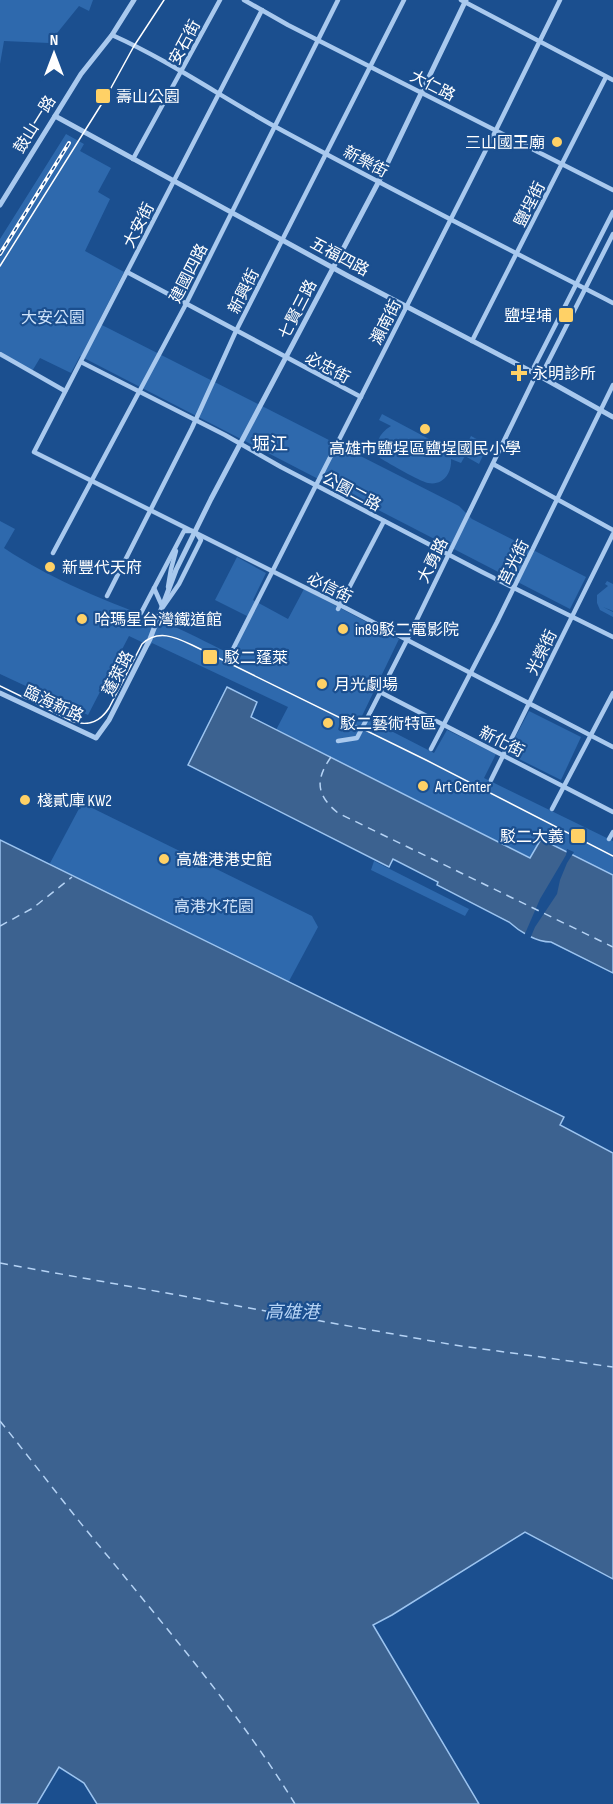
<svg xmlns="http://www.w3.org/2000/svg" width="613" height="1804" font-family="'Sofia Sans Condensed','Noto Sans TC',sans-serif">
  <rect width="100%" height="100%" fill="#1b4f8f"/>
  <g fill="#2e69ad">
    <polygon points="0,0 93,0 89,11 79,6 49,43 4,41 0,64"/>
    <polygon points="66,134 84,144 80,151 111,168 98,192 110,199 85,251 124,272 98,323 459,506 472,519 586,577 570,609 80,356 71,373 40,358 31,373 0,357 0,239"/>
    <path d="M382 414 461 456 471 436 488 445 479 464 465 456 461 463 451 459C452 472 444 486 428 483 419 481 390 464 380 458 374 444 378 434 391 426L379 420Z"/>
    <path d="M0 521 15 529 4 548C52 580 108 602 162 622 185 630 207 643 229 653L247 616 215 600 237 557 266 573 253 600 288 619 304 589 399 639 362 716 434 753 447 730 496 754 484 778 613 841V875L541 839 531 858 276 730 288 707 152 643 150 646 129 636 88 715 0 674Z"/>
    <polygon points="607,581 613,584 613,611 603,607 613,612 613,617 600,610 597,603 597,595 608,586 605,584"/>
    <polygon points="529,711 581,737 561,780 507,753"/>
    <polygon points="82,803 312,916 318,927 288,983 49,865"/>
    <polygon points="374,861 469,909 465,916 371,870"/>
  </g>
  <g fill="#3c6290" stroke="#9cc4f0" stroke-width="1.5">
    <path d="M227 687 257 702 251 717 530 858 541 839 613 875V973L551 942C536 942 520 932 509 922L437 885 438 882 393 859 389 867 188 765Z"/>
    <polygon points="0,840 564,1117 560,1125 613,1153 613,1579 525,1532 392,1615 373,1625 479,1804 97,1804 84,1783 59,1767 37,1804 0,1804"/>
  </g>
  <polygon fill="#1b4f8f" points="567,849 574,852 567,863 560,880 557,894 535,927 530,939 524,936 540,899 566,855"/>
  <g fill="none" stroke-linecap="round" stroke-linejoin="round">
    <g stroke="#b5d3f5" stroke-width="1.5" stroke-dasharray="8 6" stroke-linecap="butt">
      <path d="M331 757C315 780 316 795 338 813L613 947"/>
      <polyline points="0,926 33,908 72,877"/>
      <polyline points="0,1263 454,1345 613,1367"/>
      <path d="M0 1421C37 1467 73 1515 111 1560 175 1639 242 1717 295 1804"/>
    </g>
    <g stroke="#a9c9ee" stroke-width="4.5">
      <polyline points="244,0 288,25 613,190"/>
      <polyline points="461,0 613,80"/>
      <polyline points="262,10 34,452 340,605 613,747"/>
      <path d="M112 35C168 60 220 96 274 126 386 187 500 245 613 303"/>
      <polyline points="133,159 220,0"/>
      <polyline points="127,272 361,397"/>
      <polyline points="472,341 606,77"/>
      <polyline points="0,354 65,391"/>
      <polyline points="81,362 225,435 281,467 482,572 613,637"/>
      <polyline points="536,374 544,370 613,234"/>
      <polyline points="493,464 613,530"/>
      <polyline points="53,553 186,304 338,0"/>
      <polyline points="168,587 171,569 176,551"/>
      <polyline points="154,588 162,606"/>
      <polyline points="107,596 192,428 236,331 404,0"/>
      <polyline points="163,607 179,584 201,540 197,534"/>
      <polyline points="338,609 384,521"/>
      <polyline points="141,613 184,531 193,531"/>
      <polyline points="230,655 496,130 560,0"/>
      <polyline points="380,692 613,812"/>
      <polyline points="338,741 357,738 407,640 532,383 536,374 534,367 613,212"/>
      <polyline points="431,749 497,622 613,385"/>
      <polyline points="491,780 613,534"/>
      <polyline points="552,809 613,693"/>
      <polyline points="609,839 613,832"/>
    </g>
    <g stroke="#a9c9ee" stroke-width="5">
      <polyline points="55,116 348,276 536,374 613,417"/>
      <polyline points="0,205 81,74 112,35 134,0"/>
      <polyline points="0,693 96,738 109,720 150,639 176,570 211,499 379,181 466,0"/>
    </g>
    <g stroke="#fff" stroke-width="1.5">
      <polyline points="0,266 106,97 134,46 164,0"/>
      <path d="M0 686 74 722C89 726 100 722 109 708L142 644C158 629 175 637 192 645L426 760 613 856"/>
    </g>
    <g stroke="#fff" stroke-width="4">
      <polyline id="rail" points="0,254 69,143"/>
    </g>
    <use href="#rail" stroke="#1b4f8f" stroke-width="1.5" stroke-dasharray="4.5" stroke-linecap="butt"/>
  </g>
  <g fill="#ffd166" stroke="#1b4f8f" stroke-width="2">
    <rect x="95" y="88" width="16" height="16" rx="3"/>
    <circle cx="557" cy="142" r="6"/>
    <rect x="558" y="307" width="16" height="16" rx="3"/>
    <path d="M516 364h6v6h6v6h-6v6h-6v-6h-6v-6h6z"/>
    <circle cx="425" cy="429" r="6"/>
    <circle cx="50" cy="567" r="6"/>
    <circle cx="82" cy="619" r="6"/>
    <circle cx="343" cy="629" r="6"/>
    <rect x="202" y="649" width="16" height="16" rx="3"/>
    <circle cx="322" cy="684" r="6"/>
    <circle cx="328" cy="723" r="6"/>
    <circle cx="423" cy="786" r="6"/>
    <circle cx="25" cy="800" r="6"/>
    <rect x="570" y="828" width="16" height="16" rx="3"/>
    <circle cx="164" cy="859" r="6"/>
  </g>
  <g text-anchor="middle" stroke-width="4.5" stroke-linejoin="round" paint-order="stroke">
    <g font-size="16" fill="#fff" stroke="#1b4f8f">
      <text transform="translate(184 42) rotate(-62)" y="6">安石街</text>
      <text transform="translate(433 85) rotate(27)" y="6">大仁路</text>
      <text transform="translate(34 124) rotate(-58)" y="6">鼓山一路</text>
      <text transform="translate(366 161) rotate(28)" y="6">新樂街</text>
      <text transform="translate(529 204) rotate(-63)" y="6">鹽埕街</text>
      <text transform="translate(138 225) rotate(-63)" y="6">大安街</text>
      <text transform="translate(340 256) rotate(28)" y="6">五福四路</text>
      <text transform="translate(188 273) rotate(-63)" y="6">建國四路</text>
      <text transform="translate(243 291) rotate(-63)" y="6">新興街</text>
      <text transform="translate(297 309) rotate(-63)" y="6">七賢三路</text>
      <text transform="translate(385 322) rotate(-63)" y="6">瀨南街</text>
      <text transform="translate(328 367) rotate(28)" y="6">必忠街</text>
      <text transform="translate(352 491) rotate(28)" y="6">公園二路</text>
      <text transform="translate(432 560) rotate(-64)" y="6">大勇路</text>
      <text transform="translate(513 562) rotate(-64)" y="6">莒光街</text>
      <text transform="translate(330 587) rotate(27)" y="6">必信街</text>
      <text transform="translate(541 652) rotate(-64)" y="6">光榮街</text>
      <text transform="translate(117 673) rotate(-63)" y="6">蓬萊路</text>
      <text transform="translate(54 703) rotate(25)" y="6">臨海新路</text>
      <text transform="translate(502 741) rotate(27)" y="6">新化街</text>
    </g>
    <g font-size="16" fill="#fff" stroke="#1b4f8f" text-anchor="start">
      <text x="116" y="102">壽山公園</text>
      <text x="545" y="148" text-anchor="end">三山國王廟</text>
      <text x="552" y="321" text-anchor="end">鹽埕埔</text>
      <text x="532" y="379">永明診所</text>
      <text x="425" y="454" text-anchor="middle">高雄市鹽埕區鹽埕國民小學</text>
      <text x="62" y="573">新豐代天府</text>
      <text x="94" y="625">哈瑪星台灣鐵道館</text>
      <text x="355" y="635">in89駁二電影院</text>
      <text x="224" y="663">駁二蓬萊</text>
      <text x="334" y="690">月光劇場</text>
      <text x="340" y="729">駁二藝術特區</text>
      <text x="435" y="792">Art Center</text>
      <text x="37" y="806">棧貳庫 KW2</text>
      <text x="564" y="842" text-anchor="end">駁二大義</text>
      <text x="176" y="865">高雄港港史館</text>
    </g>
    <g font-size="16" fill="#cfe3fa" stroke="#1b4f8f">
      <text x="53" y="323">大安公園</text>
      <text x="214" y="912">高港水花園</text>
    </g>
    <g font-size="18" fill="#fff" stroke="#1b4f8f">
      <text x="270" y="450">堀江</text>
    </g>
    <g font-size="18" font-style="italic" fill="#b5d3f5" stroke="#1b4f8f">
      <text x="292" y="1318">高雄港</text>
    </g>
  </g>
  <g transform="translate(54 54)" stroke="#1b4f8f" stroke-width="4.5" paint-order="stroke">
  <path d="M0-4.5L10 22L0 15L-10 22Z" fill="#ffffff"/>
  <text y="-9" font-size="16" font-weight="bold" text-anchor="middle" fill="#ffffff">N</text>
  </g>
</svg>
